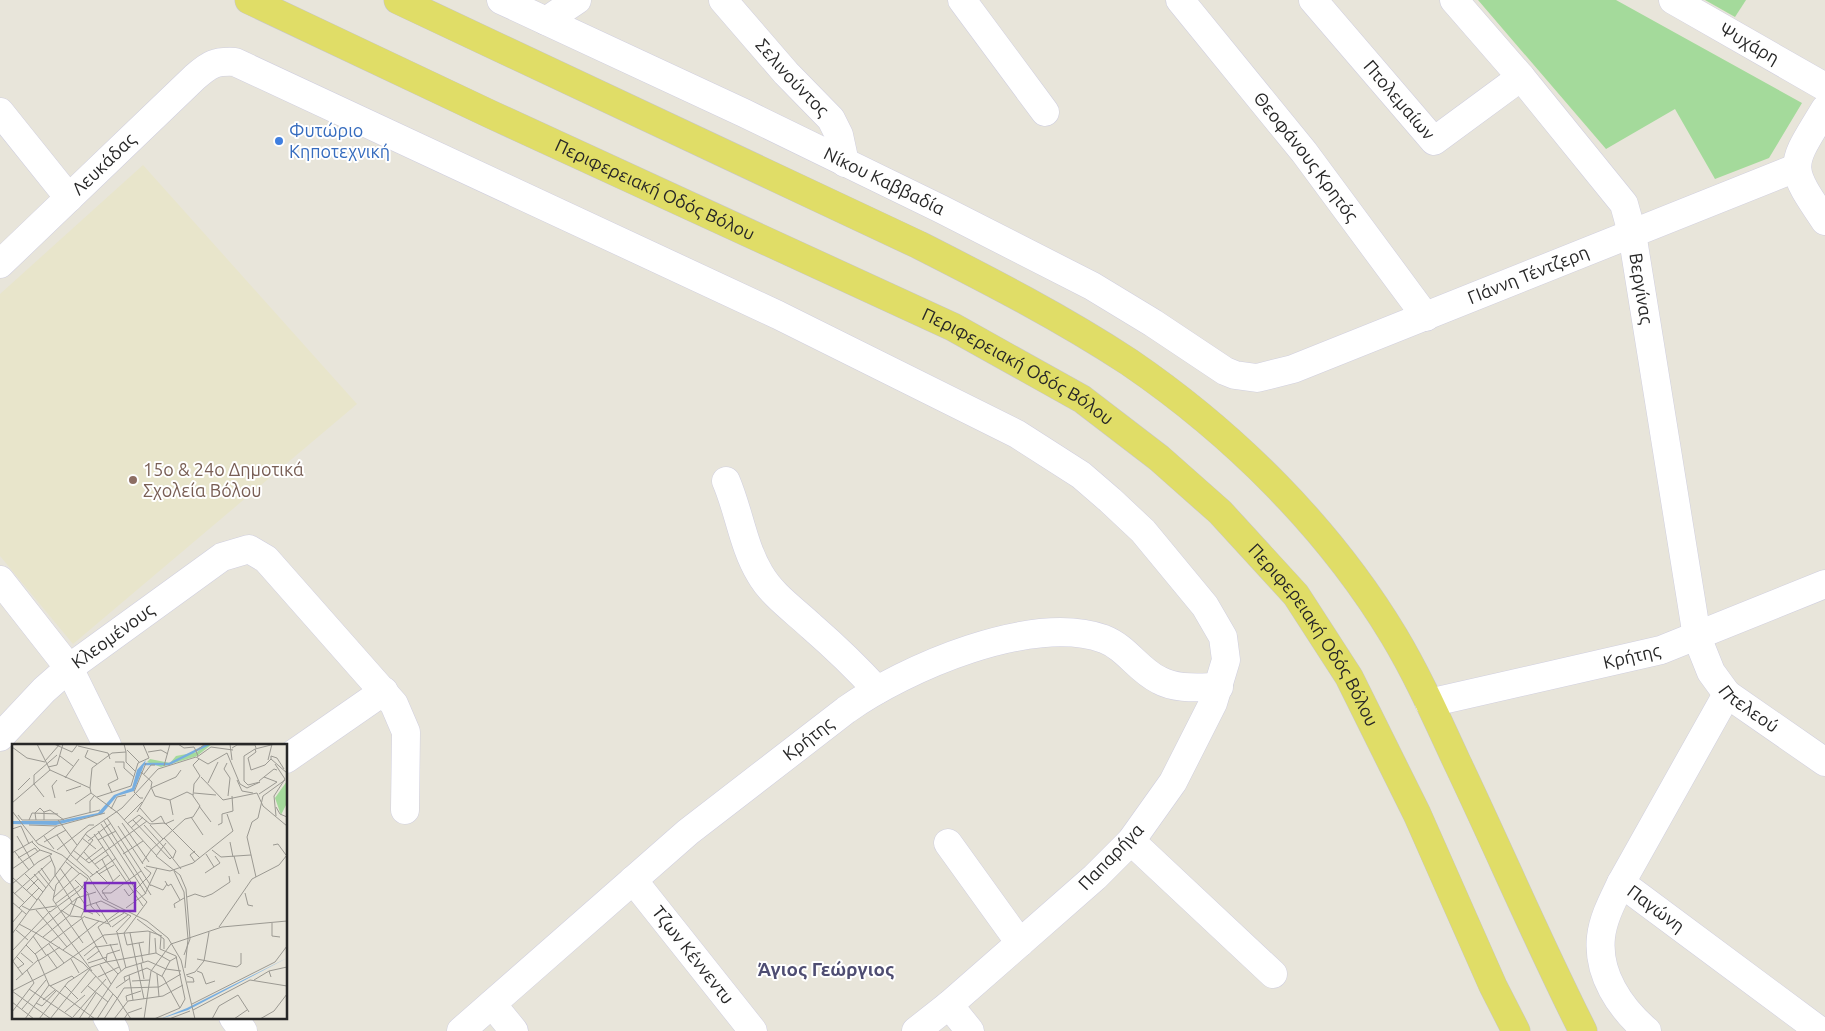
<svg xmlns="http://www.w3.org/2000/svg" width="1825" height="1031" font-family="Ubuntu,sans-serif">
  <rect width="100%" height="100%" fill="#e8e5da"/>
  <polygon fill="#e8e5cb" points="143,165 357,404 73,644 0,556 0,294"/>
  <g fill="#a4da9b">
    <polygon points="1478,0 1616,0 1802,103 1769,158 1715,179 1675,109 1606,149"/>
    <polygon points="1705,0 1746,0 1735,17"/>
  </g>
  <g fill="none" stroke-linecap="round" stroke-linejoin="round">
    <g stroke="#d0cfdf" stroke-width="29">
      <g id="street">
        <path id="s1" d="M501 0 744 113 941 209 1092 286 1153 323 1225 371 1235 375 1257 378 1293 369 1796 168"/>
        <path id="s2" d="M723 0 786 73 831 119 839 135 845 163"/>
        <polyline points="962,0 1045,112"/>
        <path id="s3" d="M1180 0 1304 152 1426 317"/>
        <path id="s4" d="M1313 0 1434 141 1521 77"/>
        <path id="s5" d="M1454 0 1521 77 1624 204 1632 233 1697 637 1711 672 1727 694 1825 762"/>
        <path id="s6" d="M1673 0 1825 87"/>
        <polyline points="546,21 577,0"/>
        <path d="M1825 109C1790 167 1786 164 1825 221"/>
        <polyline points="0,112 69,198"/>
        <path id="s7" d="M0 264 195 77C210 64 215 61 235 62L778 315 1017 434 1081 475 1110 500 1143 531 1205 606 1223 637 1226 660 1213 703 1173 782 1131 841 1095 877 949 1005 916 1031"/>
        <path d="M726 481C739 511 743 546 760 574 772 595 794 610 811 626 834 646 856 667 877 690"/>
        <polyline points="0,580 69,668 107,745"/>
        <path id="s8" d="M1727 694 1621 883 1816 1028"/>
        <path id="s9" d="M0 737 44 690 69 668 222 557 249 549 266 559 394 704 406 732 405 810"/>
        <polyline points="286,759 384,691"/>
        <polyline points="1131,841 1273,974"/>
        <polyline points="948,843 1020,943"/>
        <polyline points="0,849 14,870"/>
        <path id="s10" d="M633 880 753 1031"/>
        <path d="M1621 883C1613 900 1603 918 1601 937 1597 974 1620 1008 1647 1031"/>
        <polyline points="492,1004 514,1031"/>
        <polyline points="949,1005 970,1031"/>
        <polyline points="107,1017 115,1031"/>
        <polyline points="233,1017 243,1031"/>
        <path id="s11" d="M461 1031 688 832 846 710C905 668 1032 613 1104 639 1127 648 1138 670 1159 680 1177 690 1200 687 1219 687"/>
      </g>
    </g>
    <g stroke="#d0cfdf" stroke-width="29">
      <g id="secondary">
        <path id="s12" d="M1429 703 1661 650 1825 584"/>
      </g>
    </g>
    <g stroke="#c7c7c7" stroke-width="29">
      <g id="primary">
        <path id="s13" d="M249 0 490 114 953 327 1082 399 1159 458 1220 512 1296 595 1349 677 1417 814 1493 986 1516 1031"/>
        <path d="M398 0 919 245C990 281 1062 318 1129 362 1233 433 1329 528 1394 636 1418 676 1437 719 1456 760 1499 850 1538 942 1583 1031"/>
      </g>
    </g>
    <use href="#street" stroke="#fff" stroke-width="28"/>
    <use href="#secondary" stroke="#fff" stroke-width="28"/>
    <use href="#primary" stroke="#e0dd67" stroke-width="28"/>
  </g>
  <circle fill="#3f7fe0" stroke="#fff" stroke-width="2" cx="279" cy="141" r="5"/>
  <circle fill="#8d6e63" stroke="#fff" stroke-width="2" cx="133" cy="480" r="5"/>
  <g text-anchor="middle" stroke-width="4" stroke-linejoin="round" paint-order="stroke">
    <g font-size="18" fill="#272727" stroke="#fff">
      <text dy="6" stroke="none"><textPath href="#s6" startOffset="88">Ψυχάρη</textPath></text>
      <text dy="6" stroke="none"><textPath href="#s2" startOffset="104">Σελινούντος</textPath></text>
      <text dy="6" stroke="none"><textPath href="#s4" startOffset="132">Πτολεμαίων</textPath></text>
      <text dy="6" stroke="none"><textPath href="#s3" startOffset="201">Θεοφάνους Κρητός</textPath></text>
      <text dy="6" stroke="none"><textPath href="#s7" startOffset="144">Λευκάδας</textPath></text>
      <text dy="6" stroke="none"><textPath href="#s1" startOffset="424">Νίκου Καββαδία</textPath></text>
      <text dy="6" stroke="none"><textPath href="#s13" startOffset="448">Περιφερειακή Οδός Βόλου</textPath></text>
      <text dy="6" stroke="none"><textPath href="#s1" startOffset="1138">ΓΙάννη Τέντζερη</textPath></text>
      <text dy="6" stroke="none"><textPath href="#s5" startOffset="352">Βεργίνας</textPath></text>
      <text dy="6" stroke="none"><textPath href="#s13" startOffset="852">Περιφερειακή Οδός Βόλου</textPath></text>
      <text dy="6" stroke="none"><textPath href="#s9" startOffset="152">Κλεομένους</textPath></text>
      <text dy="6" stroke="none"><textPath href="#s13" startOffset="1258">Περιφερειακή Οδός Βόλου</textPath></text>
      <text dy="6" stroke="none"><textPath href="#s12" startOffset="208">Κρήτης</textPath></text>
      <text dy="6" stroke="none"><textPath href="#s5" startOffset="796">Πτελεού</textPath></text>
      <text dy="6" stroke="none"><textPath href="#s11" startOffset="454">Κρήτης</textPath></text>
      <text transform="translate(1111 857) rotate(-46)" y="6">Παπαρήγα</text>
      <text dy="6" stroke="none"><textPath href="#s8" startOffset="260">Παγώνη</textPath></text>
      <text dy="6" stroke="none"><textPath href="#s10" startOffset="96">Τζων Κέννεντυ</textPath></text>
    </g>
    <g font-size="18" fill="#366cbe" stroke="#fff" text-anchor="start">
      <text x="289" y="137">Φυτώριο<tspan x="289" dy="21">Κηποτεχνική</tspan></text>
    </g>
    <g font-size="18" fill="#785e54" stroke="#fff" text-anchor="start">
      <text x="143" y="476">15ο &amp; 24ο Δημοτικά<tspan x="143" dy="21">Σχολεία Βόλου</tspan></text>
    </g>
    <g font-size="19" font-weight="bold" fill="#4e4d72" stroke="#fff">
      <text x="826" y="976">Άγιος Γεώργιος</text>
    </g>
  </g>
  <g transform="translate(12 744)">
    <rect width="275" height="275" fill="#e8e5da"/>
    <path d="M194 0H200L185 12 149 23 135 18 138 15 158 19 164 12 185 8ZM275 37V59L269 71 263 54Z" fill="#a4da9b"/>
    <path d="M134 16 122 47 105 52 90 70 44 81 0 80V77H46L86 69 102 51 120 44 125 26ZM275 214 176 266 148 275 175 264Z" fill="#77aee0"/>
    <path fill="none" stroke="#77aee0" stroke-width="2.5" d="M132 20H157L197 0"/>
    <path fill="none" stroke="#9b9992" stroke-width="1" d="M25 0 38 26 78 44M42 0 60 8 66 0M166 0 172 4 182 3 184 7M218 0 220 16M66 2 96 9 98 15M0 3 15 14 33 18M220 4 225 1H243L244 4M243 5 263 0M76 6 73 13 85 20M115 6 127 18M114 8V18L123 27M136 8 149 6 156 10M48 12 61 22M186 12 184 7 193 0M185 13 199 3 221 6M259 15V12L265 14 272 25M256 16 260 0M33 17 48 0M103 18H112V24L122 33M215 19 212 25 218 34 216 52M263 20 273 35 262 52 264 72M152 22 158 0M36 23 45 21 51 0M129 28 140 38 139 43 143 52 158 56 175 48 181 51M132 30 139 21H143M189 33 211 56 245 49M53 34 67 15M225 36 230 47 241 49M247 37 262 25 265 26M196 39 206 18M78 44 79 49 106 69 144 111M78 44 80 24 100 9 114 8 112 0M139 44 164 33 169 26M6 46 18 34M54 47 69 42M100 49 96 40 106 35 102 23M182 49 204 51M245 49 251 62 275 82M247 50 265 38 252 33M32 53 22 40V31L45 11M85 53 119 42 126 19 137 14 131 0M43 54 40 42 45 36M131 54H128L122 48 134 19M158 56 161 71M0 59 38 26M63 60 79 49M187 62 199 78M264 63 268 70 275 73M128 64 140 78M99 65 105 53 114 51M0 67 26 100 50 111 76 132 91 155 135 177 156 194 169 216 183 275M32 68 38 66 52 76M125 68 139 44M78 69V57L82 52M6 71 10 76H48L88 66M179 73 191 91M95 74 139 142M17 76 20 69 46 70M24 76 23 69 28 64 32 68V76M46 76 65 101M112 76 130 58M121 76 158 115 160 113M92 77 139 151M140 78 149 72 153 80 162 76M110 79 137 118M89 80 134 150M115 80 127 71 138 80 153 79 188 114M17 81 45 82M132 81 151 102M138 81 151 95M206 81 210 79V70L221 67 220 52M106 82 131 120M119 84 131 73M0 85 9 82 17 100M86 87 124 146 135 158 112 189 115 201 132 198M82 90 131 162M45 91 59 111 81 131M5 92 22 121M32 92 42 105M70 94 84 105M152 94 164 107 161 114M86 96 104 87M24 97 45 82 93 69M76 97 99 79M20 98 28 106 40 110M32 98 54 86M218 98 221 113M154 99 144 112 168 131 174 145 178 195 172 211M261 101 266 100 274 111M151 102 169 125M45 106 77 81H82M61 106 77 119 135 77M200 106 209 113 239 111M183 107 178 111 183 118M3 108 17 126M72 108 87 125M0 109 21 97M111 110 131 97M194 110 202 123M38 112 43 124V131L60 158M222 112 227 130M6 114 23 104 26 108M90 115 101 137M65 116 81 96 73 90M74 116 91 103M54 118 68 130M130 119 139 106 173 75 181 73 188 62 181 52 182 40 188 32 181 21 187 15M83 120 96 111M134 122 158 127 181 119 221 87 215 70M60 123 44 141 41 156 71 199M29 124 38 137M48 124 74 162 69 173 72 180 91 214 106 230M0 125 28 106M26 127 42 147M84 127 97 140M162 127 172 148 176 195 173 224M193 129 208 119 203 112M13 130 31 148M22 130 34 144M87 130 102 121M0 133 25 156M78 133 104 114M244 133 235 93 240 78 246 74 251 52 273 36M63 136 76 149 79 162 88 172M153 137 156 142 159 140 168 156M0 140 26 118 40 110M139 141 151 146 155 140M112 145 117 152 137 132 139 129 132 123M0 147 13 159M14 147 26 135M84 148 65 154 24 189 71 219 105 254 119 275M90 149H99L129 127M233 149 236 161 241 162M2 150 40 116M175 153 183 150 192 153 200 150 218 138 217 132M26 154 80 227M96 156 90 147 108 131M0 158 14 170M58 159 81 170M84 159 99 183M43 160 67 142M10 162 18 166 44 162M74 162 89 157 119 172 104 188M7 164 27 144M114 164 133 150 145 124M163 164 162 160 172 154M24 166 55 203M49 166 58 172 69 173M38 168 68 146 76 135 68 129 41 154M73 173 97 180M125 175 152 195V205M97 178 112 169M0 179 10 167M260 179V192L268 193M100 183 116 171M207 183 240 135 267 121 275 111M4 186 16 196M105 188 114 224M118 189 132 255M0 190 75 88 110 64 146 25 184 13 196 20 215 9 228 40 235 44 248 38 236 41 232 37V12L243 5 244 8 236 14 239 26 253 21 259 15 275 29M21 192 34 211M31 193 58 171 65 154M143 194 144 209M127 199 131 218M37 200 52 219M95 200 86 183 108 167M98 200 109 227M159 200 210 183 275 177M14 201 24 211 37 241 83 275M84 203 106 200M51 206 87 177M108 206 95 210 94 218 144 209 158 217 165 213M0 207 38 167M9 209 21 219M23 210 73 172M35 210 45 224M137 210 138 188M4 212 12 220 6 224M72 212 84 202M59 215 67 229M185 215 225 223 229 220V209M0 216 11 231M75 216 87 207M26 217 48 203M0 218 24 189 7 180M76 219 95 213M129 219 132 235M88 221 99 240M185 227 190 229 194 240 203 237M145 230 147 253M117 231 121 256M174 231 183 228 192 217 197 188M150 232 158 217M86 233 107 223M259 233 257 227 275 223M4 236 26 216M242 236 257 227M113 237 112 233 135 224 151 233 168 264M120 237 138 236M175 238H182L181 234 175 232M38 242 60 232 62 234M53 242 66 255M76 242 96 258M104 244 118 234M17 245 62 275M0 247 45 224 92 191 136 187 150 192M0 247 39 275M69 249 84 232M31 256 43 246M115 257 114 252 129 247M0 258 22 275M24 259 30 262 44 247M180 260 263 218 275 202M10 265 34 236M181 266 238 236 275 242M0 268 22 239 15 226M53 268 73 251M61 273 94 235M13 275 37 241M27 275 56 238 79 223 94 218M38 275 78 225M67 275 84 249M76 275 106 230 113 224 136 217 154 225 169 227M85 275 101 250M92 275 112 244 147 243 169 230M102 275 116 257 151 252 171 241M112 275 116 269 130 264M132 275 139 227 159 200M142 275 168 264 173 255 164 212 148 205 149 193M157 275 178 267M200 275 207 262 226 251 237 268M222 275 235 266M248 275 262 267 275 250"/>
    <path fill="#7b2cbf" fill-opacity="0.15" stroke="#7b2cbf" stroke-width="2.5" d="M73 139H123V167H73Z"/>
    <rect width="275" height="275" fill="none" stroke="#272727" stroke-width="2.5"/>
  </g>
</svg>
